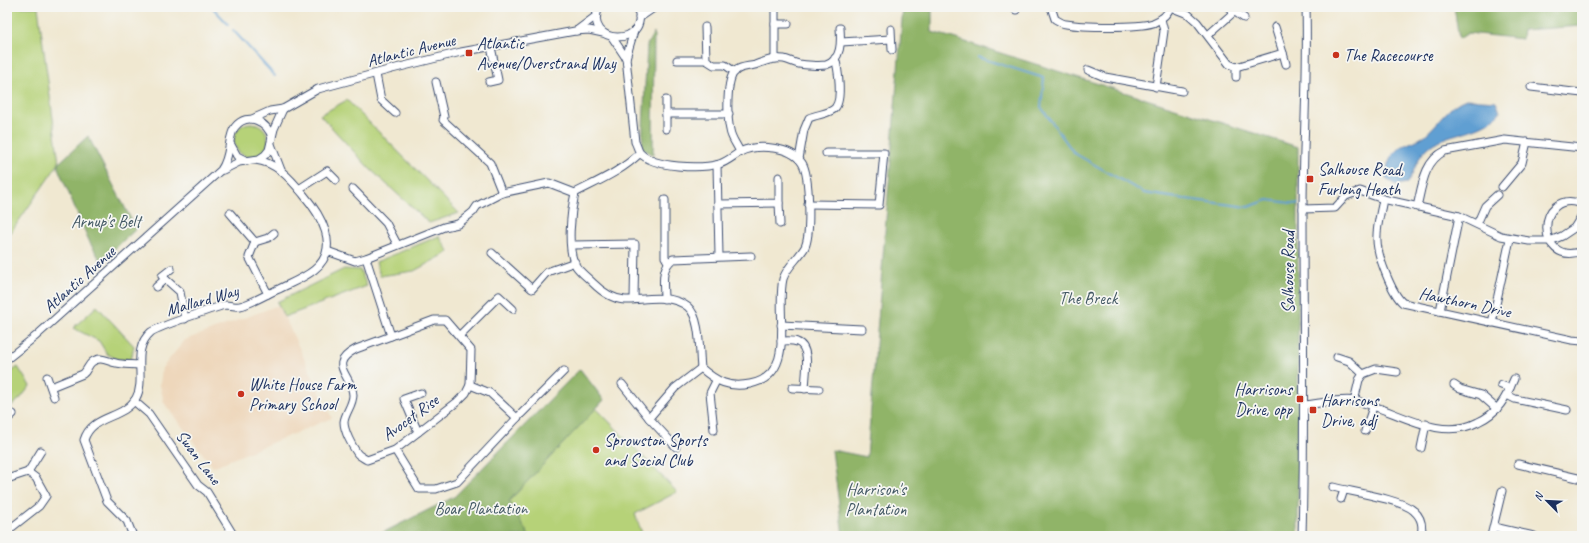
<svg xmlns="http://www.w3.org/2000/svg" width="1589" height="543" font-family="Caveat,sans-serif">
  <rect width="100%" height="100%" fill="#f6f6f2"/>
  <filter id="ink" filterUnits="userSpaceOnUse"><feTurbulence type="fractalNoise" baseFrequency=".025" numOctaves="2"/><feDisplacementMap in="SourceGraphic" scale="8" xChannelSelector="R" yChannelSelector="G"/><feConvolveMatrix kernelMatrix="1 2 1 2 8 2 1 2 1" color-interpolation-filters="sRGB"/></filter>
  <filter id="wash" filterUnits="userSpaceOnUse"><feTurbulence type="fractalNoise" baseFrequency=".012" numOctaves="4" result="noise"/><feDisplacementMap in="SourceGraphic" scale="16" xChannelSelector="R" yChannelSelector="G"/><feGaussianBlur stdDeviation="0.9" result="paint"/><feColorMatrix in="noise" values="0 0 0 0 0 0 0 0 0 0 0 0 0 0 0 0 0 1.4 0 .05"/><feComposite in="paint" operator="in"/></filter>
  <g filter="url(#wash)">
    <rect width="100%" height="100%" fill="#f0e8d1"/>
    <polygon fill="#eed7bb" points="279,305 332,418 213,467 164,403 160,385 162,368 185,340"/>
    <g fill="#b6d278" stroke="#68806b">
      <polygon points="7,7 38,7 59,163 7,238"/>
      <polygon points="347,100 459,213 429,223 369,168 320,115"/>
      <circle cx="251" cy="140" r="17"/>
      <polygon points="439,236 449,252 414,271 380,276 376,262"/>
      <polygon points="344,269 360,270 367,286 284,317 277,302"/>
      <polygon points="97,306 134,346 131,360 117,359 107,354 99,341 73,328"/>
      <polygon points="18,367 30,386 20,399 7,409 7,375"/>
      <polygon points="596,408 677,492 635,514 643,536 529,536 509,501"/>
    </g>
    <g fill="#90b468" stroke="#567263">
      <polygon points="903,7 932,7 932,32 953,38 1298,147 1298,536 843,536 832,450 867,457"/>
      <polygon points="1454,7 1582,7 1582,26 1523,30 1522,39 1468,33 1459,39"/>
      <polygon points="654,32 653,155 642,148 647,45"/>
      <polygon points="88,136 136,229 101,261 90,243 58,168 59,163"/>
      <polygon points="580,369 604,400 509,501 529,536 376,536 454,497"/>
    </g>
    <path fill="#619fd2" stroke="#3e6798" d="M1466 99 1496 101 1500 112C1483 134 1449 131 1430 146 1416 157 1416 170 1407 183L1396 185 1386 179C1384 171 1390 157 1396 151 1403 144 1416 142 1424 136 1439 124 1447 106 1466 99Z"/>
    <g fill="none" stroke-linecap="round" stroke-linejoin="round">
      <g stroke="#619fd2" stroke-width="2">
        <polyline points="212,7 228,24"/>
        <polyline points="233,30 275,76"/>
        <polyline points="977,57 1044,78 1041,107 1074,153 1144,193 1184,199"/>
        <polyline points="1186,199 1248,207 1268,200 1298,204"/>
      </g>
    </g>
  </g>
  <g filter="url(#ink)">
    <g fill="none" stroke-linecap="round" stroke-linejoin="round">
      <g stroke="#3b4b6f" stroke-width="9">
        <g id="minor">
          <path d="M599 7C582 47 653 47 637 7"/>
          <polyline points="1016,7 1016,10"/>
          <path d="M1051 7 1055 19C1059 21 1062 24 1066 24 1082 27 1138 28 1153 23 1160 20 1168 15 1170 7"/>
          <polyline points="1170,7 1188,14 1197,22 1229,64 1236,67 1283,53 1275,27"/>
          <polyline points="1228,7 1244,18"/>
          <polyline points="775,9 775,59"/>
          <polyline points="639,18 655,7"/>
          <polyline points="775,24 788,24"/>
          <polyline points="705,27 706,60 714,65 725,65 735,72"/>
          <polyline points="891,29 892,50"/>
          <polyline points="576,31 596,16"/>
          <path d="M634 31 626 58 635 142C637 145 638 151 640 153 654 168 701 169 719 164 727 162 733 156 740 152 757 144 791 146 802 163 810 175 811 234 805 247 799 258 787 266 783 279 775 313 798 375 750 384 729 388 717 382 701 368 699 351 701 318 688 307 670 293 645 300 625 300 612 299 602 292 593 283 588 278 580 272 576 266 566 250 571 211 575 193 598 181 622 171 640 153"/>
          <polyline points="1208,35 1234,12"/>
          <polyline points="612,37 626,58"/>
          <polyline points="841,42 891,39"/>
          <polyline points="1283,53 1286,64"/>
          <polyline points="677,60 706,60"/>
          <polyline points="1088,70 1105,77 1182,91"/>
          <polyline points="376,74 381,100 395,113"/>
          <polyline points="1236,77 1236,67"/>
          <polyline points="436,82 444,117 443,120 490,163 502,193"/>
          <polyline points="489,82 498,80 491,47"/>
          <polyline points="1156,87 1164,31 1161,19"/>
          <polyline points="1531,87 1582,93"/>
          <polyline points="666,114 729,114"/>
          <polyline points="252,119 270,111 283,109 318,89 392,69 461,52 575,31 589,30 603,33"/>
          <polyline points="666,129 666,100"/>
          <polyline points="271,144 281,170"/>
          <polyline points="231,145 237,156 247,161"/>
          <path d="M740 152C737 145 731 138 730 130 727 117 726 80 735 71 742 66 748 67 755 65 765 61 773 58 784 59 789 60 794 63 799 64 805 65 819 66 826 65 842 60 841 41 840 28"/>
          <path d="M799 159 804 130 809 118C817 114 830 114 835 108 843 99 838 68 835 58"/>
          <polyline points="717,165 719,256"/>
          <polyline points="223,170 239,162 259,159 265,155 269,150 274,129 283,109"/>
          <polyline points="1502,187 1522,163 1527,142"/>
          <polyline points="299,189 327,171 336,180"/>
          <polyline points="353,189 386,223 397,244"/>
          <path d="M1383 199C1381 212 1376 227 1377 240 1377 255 1392 294 1403 303L1572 340 1582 341"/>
          <polyline points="665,200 665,257 668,262"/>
          <polyline points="779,203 780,224"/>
          <polyline points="718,204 779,203 779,177"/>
          <polyline points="808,204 879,205 884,153 826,153"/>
          <path d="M1582 204C1535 187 1535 268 1582 251"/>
          <path d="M1417 207C1422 186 1424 161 1445 151L1505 140 1582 148"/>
          <polyline points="1303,209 1335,208 1346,196 1360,191 1383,199 1459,216 1501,236 1529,241 1550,241 1562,236 1574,228 1582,215"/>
          <polyline points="230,213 255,242 249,257 268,294"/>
          <polyline points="1477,224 1485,206 1497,195"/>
          <polyline points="255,242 268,238 274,233"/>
          <polyline points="572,245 635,244 634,299"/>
          <polyline points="327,251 355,261 366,258 444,227 458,224 473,212 477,206 502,193 549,183 575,193"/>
          <polyline points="492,253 532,289 547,272 575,262"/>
          <polyline points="366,258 391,336"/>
          <polyline points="171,269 162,276 180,292 185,319"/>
          <polyline points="156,287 165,279"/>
          <path d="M664 299C664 285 660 268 673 259L751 256"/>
          <polyline points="1440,311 1459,216"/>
          <path d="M434 320H445L471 350 470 385 466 393 457 402 395 450 367 460C364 458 359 456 357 453 352 446 344 431 344 422 345 413 353 405 353 395 352 374 326 365 356 349Z"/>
          <polyline points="1492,323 1510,239"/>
          <polyline points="781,325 862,329"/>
          <polyline points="460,335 499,296 513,309"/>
          <path d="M781 341C786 341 792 340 797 342 812 347 805 377 805 389"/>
          <polyline points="1337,357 1349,361 1363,374"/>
          <path d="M7 359 36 336 221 170C232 155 227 137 235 127 248 111 268 122 272 138"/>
          <polyline points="47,377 54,397"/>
          <polyline points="622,384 649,418 675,388 701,368"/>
          <polyline points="470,385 490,393 517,418"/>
          <polyline points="1454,385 1460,389 1481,395 1497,409"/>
          <polyline points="1501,385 1510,388"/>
          <path d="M51 387 83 374C87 371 88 365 92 362 101 355 108 362 116 363 123 365 131 364 139 365"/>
          <polyline points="792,388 819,389"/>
          <polyline points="1507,395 1515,399 1567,410"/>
          <polyline points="134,401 149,414 198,485 207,492 234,536"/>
          <polyline points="1354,401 1359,380 1363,374 1376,369 1397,372"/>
          <path d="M1304 405C1320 404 1340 398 1356 401 1395 409 1438 443 1478 422 1498 413 1506 398 1514 379"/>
          <polyline points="649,418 676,447"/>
          <polyline points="7,419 13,414"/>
          <polyline points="714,430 710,393 716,381"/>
          <polyline points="1365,431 1373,407"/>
          <polyline points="418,432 404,399 421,393"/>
          <polyline points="1421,448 1426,424"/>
          <polyline points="395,450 419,489 436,489 457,482 517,418 564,371"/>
          <polyline points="1518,464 1582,479"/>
          <polyline points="28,472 41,451"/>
          <polyline points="7,479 28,472 36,478 46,496 39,506 11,528 7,529"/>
          <path d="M1333 487C1352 492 1401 499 1414 511 1422 518 1423 526 1421 536"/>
          <polyline points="1341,499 1344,490"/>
          <polyline points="1494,527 1534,536"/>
          <path d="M133 536 127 521 107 501 84 440C92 414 123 420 136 398 147 379 130 350 151 332 160 326 214 308 225 305 230 305 236 307 240 306 251 304 268 293 279 289 291 283 304 278 314 270 342 248 320 214 303 194 290 178 276 162 255 160"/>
          <path d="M1302 536C1305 427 1303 318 1303 209 1303 142 1308 75 1306 7"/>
          <polyline points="1491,536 1502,491"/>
        </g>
      </g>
      <use href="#minor" stroke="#fff" stroke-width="7"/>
    </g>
  </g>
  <g fill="#c8321e" stroke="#f6f6f2" stroke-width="1.5">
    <rect x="465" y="49" width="8" height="8" rx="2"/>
    <circle cx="1336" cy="55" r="4"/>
    <rect x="1306" y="175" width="8" height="8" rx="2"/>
    <circle cx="241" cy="394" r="4"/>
    <rect x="1296" y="395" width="8" height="8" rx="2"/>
    <rect x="1309" y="406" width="8" height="8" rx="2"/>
    <circle cx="596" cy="450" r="4"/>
  </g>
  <g text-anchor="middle" stroke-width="3.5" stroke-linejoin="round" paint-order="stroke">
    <g font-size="17" fill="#1b2f5e" stroke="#f6f6f2" text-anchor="start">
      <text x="477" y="49">Atlantic<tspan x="477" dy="20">Avenue/Overstrand Way</tspan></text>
      <text x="1344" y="61">The Racecourse</text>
      <text x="1318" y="175">Salhouse Road,<tspan x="1318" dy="20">Furlong Heath</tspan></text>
      <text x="249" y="390">White House Farm<tspan x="249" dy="20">Primary School</tspan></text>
      <text x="1292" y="395" text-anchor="end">Harrisons<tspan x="1292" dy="20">Drive, opp</tspan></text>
      <text x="1321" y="406">Harrisons<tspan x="1321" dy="20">Drive, adj</tspan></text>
      <text x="604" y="446">Sprowston Sports<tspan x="604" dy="20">and Social Club</tspan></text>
    </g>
    <g font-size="17" fill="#1b2f5e" stroke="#f6f6f2">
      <text transform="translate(411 50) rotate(-14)" y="6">Atlantic Avenue</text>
      <text transform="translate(1288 272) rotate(-90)" y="6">Salhouse Road</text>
      <text transform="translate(79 279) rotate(-42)" y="6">Atlantic Avenue</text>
      <text transform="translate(202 300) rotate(-16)" y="6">Mallard Way</text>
      <text transform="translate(1465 302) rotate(12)" y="6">Hawthorn Drive</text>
      <text transform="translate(410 417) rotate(-36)" y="6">Avocet Rise</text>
      <text transform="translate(199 457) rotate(53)" y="6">Swan Lane</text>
    </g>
    <g font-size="17" fill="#425864" stroke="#f6f6f2">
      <text x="106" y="227">Arnup's Belt</text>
      <text x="1088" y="304">The Breck</text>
      <text x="876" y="495">Harrison's<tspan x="876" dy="20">Plantation</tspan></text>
      <text x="481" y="514">Boar Plantation</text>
    </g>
  </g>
  <rect width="1589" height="543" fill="none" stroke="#f6f6f2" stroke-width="24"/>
  <g transform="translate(1547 501) rotate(294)" stroke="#f6f6f2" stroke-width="3" paint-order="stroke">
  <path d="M0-3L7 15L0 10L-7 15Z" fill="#1b2f5e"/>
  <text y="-6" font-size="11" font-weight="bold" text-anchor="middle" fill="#1b2f5e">N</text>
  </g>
</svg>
